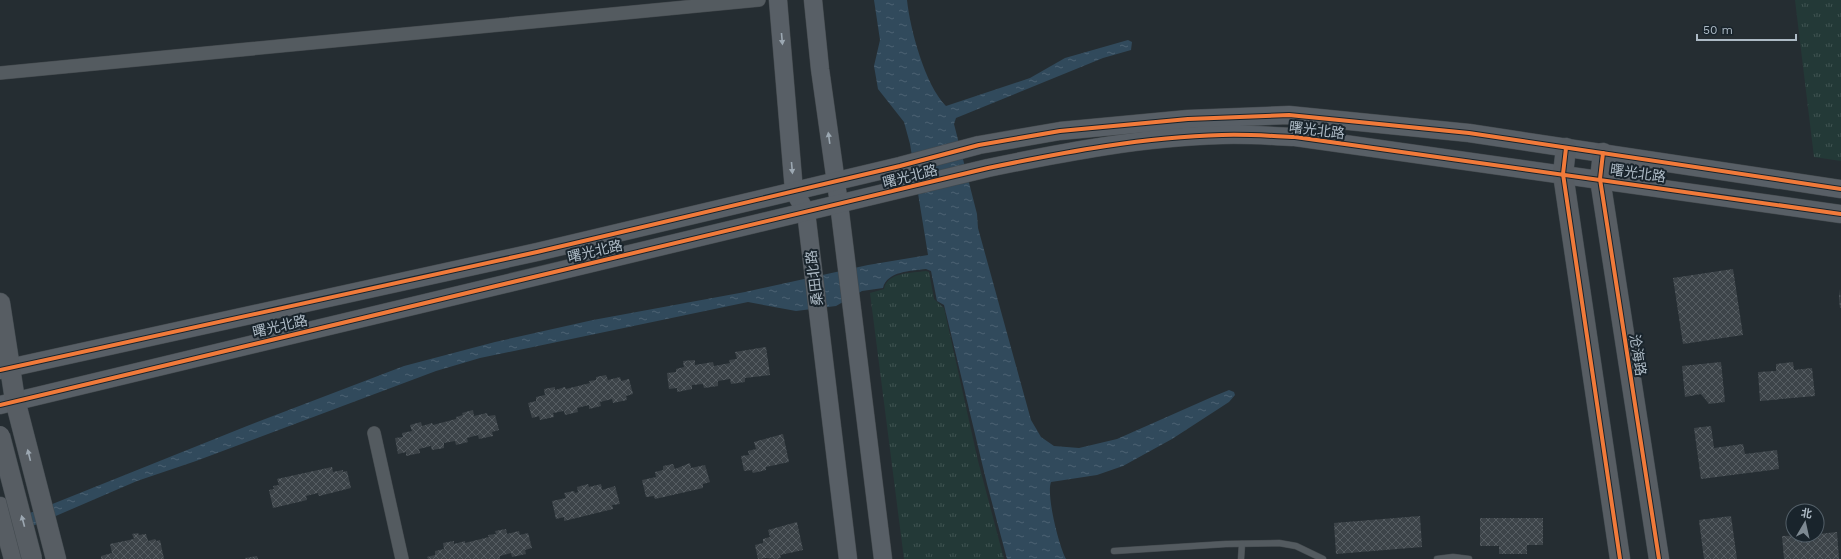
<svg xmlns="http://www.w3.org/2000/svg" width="1841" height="559" font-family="'Work Sans','Noto Sans SC',sans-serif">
  <defs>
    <pattern id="grass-tufts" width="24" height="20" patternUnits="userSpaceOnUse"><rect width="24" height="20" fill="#233937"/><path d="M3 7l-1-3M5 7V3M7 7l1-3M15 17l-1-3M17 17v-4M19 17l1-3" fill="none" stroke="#405452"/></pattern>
    <pattern id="water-ripples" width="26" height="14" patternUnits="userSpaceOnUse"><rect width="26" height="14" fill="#314a5c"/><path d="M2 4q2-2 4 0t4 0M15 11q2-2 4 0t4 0" fill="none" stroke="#4c6272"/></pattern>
    <pattern id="building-cross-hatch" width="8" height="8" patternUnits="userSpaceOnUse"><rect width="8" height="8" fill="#3d4449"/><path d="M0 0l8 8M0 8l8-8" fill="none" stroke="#565d62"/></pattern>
  </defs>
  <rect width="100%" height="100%" fill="#252d32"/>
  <g fill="url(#grass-tufts)">
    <polygon points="1795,0 1841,0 1841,161 1814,157"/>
    <path d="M926 271 929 272 934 299 944 308 978 461 1004 559H904L870 293 884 289C887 272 912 273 926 271Z"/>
  </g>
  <path fill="url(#water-ripples)" d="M874 0H907C910 29 925 85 946 106L1030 78 1065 58 1128 40 1132 42 1131 50 1103 58 956 118 954 124 977 214 978 228 1031 420 1041 437 1054 446 1079 448 1117 439 1212 397 1229 390 1234 392 1235 395 1229 402 1172 439 1123 466 1097 475 1051 482C1046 495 1059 546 1066 559H1007L987 484 944 305 937 301 931 271 926 269C911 271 887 271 883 288L862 291 836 306 796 311 748 302 480 358 436 371 196 461 137 481 0 540V525L247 426 404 366 495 342 593 320 745 292 868 265 928 255 910 144 904 122 878 89 874 66 880 40Z"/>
  <g fill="url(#building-cross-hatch)">
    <polygon points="1733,269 1743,335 1683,344 1673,278"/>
    <polygon points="1840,289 1841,308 1840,308 1839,298"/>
    <polygon points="766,347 770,375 745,378 745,382 731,384 730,379 718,381 718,386 704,388 703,384 692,385 692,389 677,392 677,388 669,389 667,373 676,372 676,369 684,367 683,361 695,360 695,365 713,362 714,366 730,363 729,360 737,359 735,352"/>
    <polygon points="1721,362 1725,402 1709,404 1701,394 1685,397 1682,366"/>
    <polygon points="1793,362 1794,370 1812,368 1815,396 1760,401 1758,372 1776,371 1776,364"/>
    <polygon points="606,375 608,380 620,377 621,381 629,379 633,394 626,396 627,400 613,403 612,399 600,402 601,406 589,409 589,405 577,408 578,412 565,415 564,411 553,413 554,417 540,420 539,416 532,418 528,403 536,401 536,397 545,395 544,389 555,387 555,390 565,387 566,389 590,383 589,381 596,380 596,377"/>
    <polygon points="473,410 474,416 487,413 488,416 495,415 499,430 492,432 493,436 479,439 478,435 467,438 468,442 456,445 455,441 444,443 444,448 432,450 431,446 419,449 420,453 406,456 406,452 398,454 395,438 403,437 402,433 412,431 410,425 421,422 422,426 432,423 433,425 456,419 456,417 463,415 462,413"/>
    <polygon points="1711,426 1714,448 1743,444 1745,454 1777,450 1779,469 1701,479 1694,428"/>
    <polygon points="783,434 789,462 766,467 766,470 753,473 752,470 744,471 741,456 749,455 748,451 756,449 754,442"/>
    <polygon points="690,463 691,468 705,465 710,482 703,484 703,488 655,499 654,496 646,497 642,480 656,477 655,472 663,470 663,466 673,464 675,469"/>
    <polygon points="332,467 333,472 343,470 343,472 347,471 351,488 319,496 318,493 306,496 307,500 273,508 269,490 274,489 273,486 279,485 277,479"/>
    <polygon points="588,484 589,487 601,484 602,490 615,486 620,504 612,505 613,509 564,521 564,517 556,519 552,501 566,498 564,493 574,491 575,493 578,492 577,487"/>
    <polygon points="1420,516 1422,547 1336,554 1334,523"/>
    <polygon points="1731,516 1737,559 1704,559 1699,520"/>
    <polygon points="1480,518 1543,518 1543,545 1527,545 1527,554 1499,554 1499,546 1480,546"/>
    <polygon points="797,522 803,550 780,555 781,558 777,559 766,558 758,559 755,545 763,543 763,539 770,537 768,530"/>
    <polygon points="506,529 507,534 519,531 520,535 528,533 532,548 525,550 526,554 512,557 511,553 500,556 500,559 428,559 427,557 435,555 435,551 444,549 443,543 454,541 454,544 465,541 465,543 489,537 488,535 496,534 495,531"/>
    <polygon points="1817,530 1818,534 1837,532 1839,559 1784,559 1782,536 1817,535"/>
    <polygon points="138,533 139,535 146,534 148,541 155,539 156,541 160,540 164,559 101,559 101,556 112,553 110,544 134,539 132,534"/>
    <polygon points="257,556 258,559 245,559 245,558"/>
  </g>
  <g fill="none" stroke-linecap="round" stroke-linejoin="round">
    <g stroke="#43494d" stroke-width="7">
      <g id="service">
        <polyline points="1114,551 1226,544 1279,543 1296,546 1323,559"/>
        <polyline points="1241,559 1242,544"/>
        <polyline points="1437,559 1453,557 1469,559"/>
      </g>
    </g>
    <g stroke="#43494d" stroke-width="14">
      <g id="minor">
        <polyline points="0,73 759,0"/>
        <polyline points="374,433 402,559"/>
      </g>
    </g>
    <g stroke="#43494d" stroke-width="19">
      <g id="secondary">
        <polyline points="778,0 794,191 806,212 848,559"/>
        <polyline points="813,0 820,69 839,204 883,559"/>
        <polyline points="0,370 537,252 900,166 979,145 1060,131 1188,119 1289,115 1469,133 1841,189"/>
        <path d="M0 405 988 168C1065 152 1144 137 1222 135 1246 134 1271 136 1295 137L1841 214"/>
      </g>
    </g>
    <g stroke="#424a4f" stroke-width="21">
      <g id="primary">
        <polyline points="1566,148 1563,174 1620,559"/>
        <polyline points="1603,153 1600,179 1659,559"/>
        <polyline points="0,303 15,400 56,559"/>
        <polyline points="0,507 14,559"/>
      </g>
    </g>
    <use href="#service" stroke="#545b60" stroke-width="6"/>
    <use href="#minor" stroke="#545b60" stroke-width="13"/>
    <use href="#secondary" stroke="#585f66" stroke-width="18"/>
    <use href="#primary" stroke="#575d63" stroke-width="20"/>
    <g stroke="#424a4f" stroke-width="21" stroke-linecap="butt">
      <polyline id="primary-bridge" points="0,436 32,559"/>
    </g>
    <use href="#primary-bridge" stroke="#575d63" stroke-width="20"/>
    <g stroke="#19242c" stroke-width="6">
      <g id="cycleway">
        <polyline points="1566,148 1563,174 1620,559"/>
        <polyline points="1603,153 1600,179 1659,559"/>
        <polyline points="0,370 537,252 900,166 979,145 1060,131 1188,119 1289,115 1469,133 1841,189"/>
        <path d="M0 405 988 168C1065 152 1144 137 1222 135 1246 134 1271 136 1295 137L1841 214"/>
      </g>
    </g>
    <use href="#cycleway" stroke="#f17a3a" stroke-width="4"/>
  </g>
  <defs><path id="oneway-solid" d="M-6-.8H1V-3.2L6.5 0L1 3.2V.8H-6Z"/></defs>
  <g fill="#9ca8b2">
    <use href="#oneway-solid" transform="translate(782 39) rotate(85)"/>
    <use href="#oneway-solid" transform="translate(829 138) rotate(-98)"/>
    <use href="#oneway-solid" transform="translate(792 168) rotate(85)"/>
  </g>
  <g fill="#9ca7b1">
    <use href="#oneway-solid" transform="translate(29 455) rotate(-104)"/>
    <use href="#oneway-solid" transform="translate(23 521) rotate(-105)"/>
  </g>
  <g text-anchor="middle" stroke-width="4" stroke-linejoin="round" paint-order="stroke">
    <g font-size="14" fill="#adbac5" stroke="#19242c">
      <text transform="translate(1317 130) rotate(7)" y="5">曙光北路</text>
      <text transform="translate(1638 173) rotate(8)" y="5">曙光北路</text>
      <text transform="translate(910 176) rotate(-14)" y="5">曙光北路</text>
      <text transform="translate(595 251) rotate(-13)" y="5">曙光北路</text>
      <text transform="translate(814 278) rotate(-97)" y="5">桑田北路</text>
      <text transform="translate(280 326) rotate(-13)" y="5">曙光北路</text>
      <text transform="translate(1638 355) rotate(81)" y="5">沧海路</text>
    </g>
  </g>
  <g transform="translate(1805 523) rotate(9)"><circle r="19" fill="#19242c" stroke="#546069"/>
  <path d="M0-3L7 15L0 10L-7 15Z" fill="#7d8992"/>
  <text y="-6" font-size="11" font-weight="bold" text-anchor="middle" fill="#adbac5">北</text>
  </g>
  <path d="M1697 34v6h99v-6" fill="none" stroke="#adbac5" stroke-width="2"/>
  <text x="1703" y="34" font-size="12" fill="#adbac5" stroke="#19242c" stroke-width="3" paint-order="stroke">50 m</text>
</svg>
